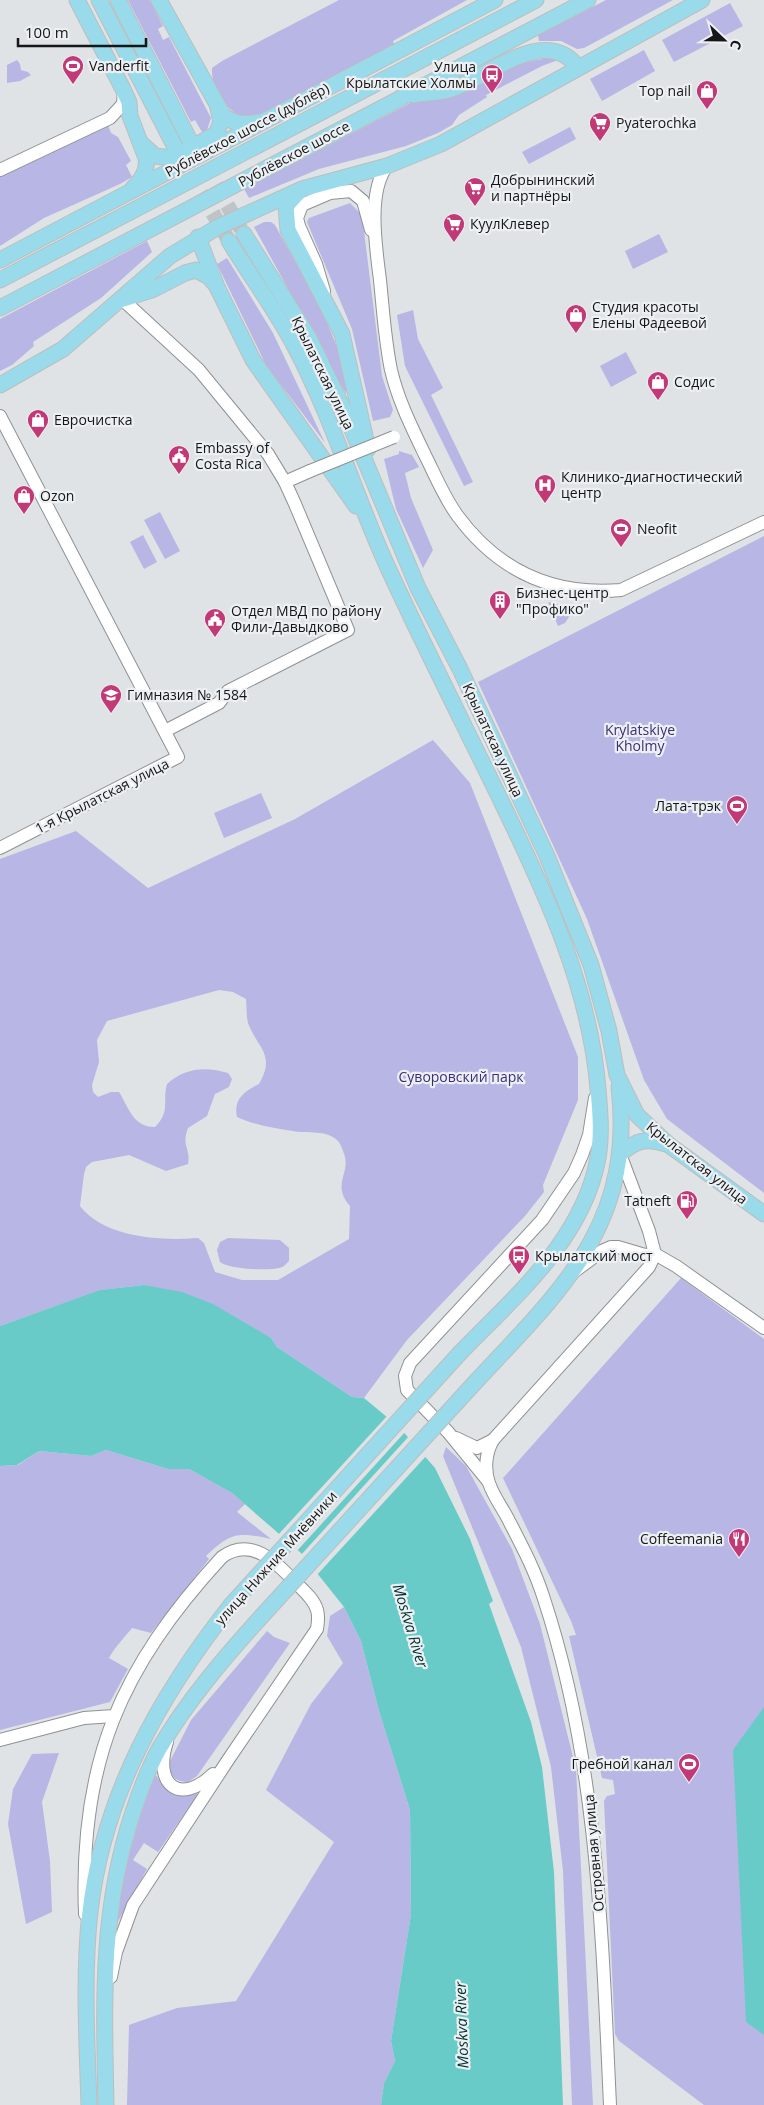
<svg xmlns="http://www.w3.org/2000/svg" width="764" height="2105" font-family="'Open Sans',sans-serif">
  <rect width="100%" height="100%" fill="#dfe3e5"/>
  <g fill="#b8b6e4" fill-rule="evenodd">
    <polygon points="128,0 150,0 163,26 158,29 163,40 169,37 211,118 207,130 202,132 195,120 191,122"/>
    <path d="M339 0H467L393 41 396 49 253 119C231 120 210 89 212 68L222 61Z"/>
    <polygon points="606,0 673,0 584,48 577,49 561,41 539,41 538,35"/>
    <polygon points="730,3 743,26 674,62 662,40"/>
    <polygon points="644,50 655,71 602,101 590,79"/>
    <polygon points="554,57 558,60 542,66 486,95 487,97 459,115 452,125 438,133 406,146 319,169 249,198 244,189 418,99 527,62"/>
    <polygon points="17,60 20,64 21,70 28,72 31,75 20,81 7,83 7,65"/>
    <polygon points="108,125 111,133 118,137 131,161 126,165 132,177 120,184 44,218 0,246 0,177"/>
    <polygon points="570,127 576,139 529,164 522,152"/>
    <polygon points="350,203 362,215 382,376 393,410 390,417 373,421 352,329 307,222 309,218"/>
    <path d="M264 222H271L275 225C294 260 353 357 346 394L254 227Z"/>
    <polygon points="659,234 668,252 633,269 625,251"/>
    <polygon points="147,241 152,252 101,298 33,342 34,346 12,365 0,371 0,319"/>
    <polygon points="227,258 273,333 325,443 266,365 217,264"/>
    <polygon points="413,310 418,339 443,388 431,395 473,482 464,486 405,366 397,315"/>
    <polygon points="626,352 637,373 611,387 600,366"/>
    <polygon points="399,451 412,455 419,467 405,473 411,498 433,550 423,568 396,509 384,459 399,454"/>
    <polygon points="160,512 180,551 165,559 144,520"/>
    <polygon points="143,535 157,562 144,569 130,542"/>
    <polygon points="764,536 764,1193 667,1119 644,1080 587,919 478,682"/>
    <polygon points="548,602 565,606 571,614 565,623 558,626"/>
    <path d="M433 740 470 783 578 1057V1100L543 1185 544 1192 525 1216 407 1340 364 1398 352 1397 277 1347 271 1338 144 1285 101 1290 0 1326V859L76 831 148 888 295 819ZM219 990 233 992 246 999C247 1007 246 1015 248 1023 258 1049 276 1054 259 1084 245 1091 233 1099 237 1117 254 1125 274 1128 293 1131 306 1134 327 1129 338 1141 340 1143 342 1148 343 1151 353 1173 330 1183 350 1206L349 1239 278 1280H242L215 1272 204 1243 198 1238C161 1241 105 1238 80 1206L84 1174 86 1167 92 1162 129 1155 166 1171 188 1164C191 1148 181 1147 188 1128L207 1116 215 1094 229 1087 232 1079 228 1073C206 1066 184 1068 167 1084 162 1101 171 1111 155 1127 133 1127 129 1108 119 1092H111L98 1097 93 1092 92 1085 99 1062 97 1040 107 1021Z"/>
    <polygon points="261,793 272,818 224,838 214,813"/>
    <path d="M228 1238 280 1240 289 1248V1261C286 1264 284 1267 279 1268 268 1271 228 1269 220 1262L217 1250 220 1242Z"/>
    <polygon points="681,1278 764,1339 764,2105 704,2105 619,2041 615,2034 604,1801 607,1796 615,1794 613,1780 602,1778 569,1636 576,1635 571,1621 503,1478"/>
    <polygon points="446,1447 466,1466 512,1549 540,1624 576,1769 593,2105 572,2105 563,1871 551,1767 521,1647 443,1456"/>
    <path d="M106 1450 168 1469H189L232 1493 245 1504 237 1512 271 1539C238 1532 231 1532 206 1556L209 1559 151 1633 132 1628C124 1638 115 1647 109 1658L128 1669 110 1702 0 1730V1466L18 1465 39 1451 91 1456Z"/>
    <polygon points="344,1607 361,1641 379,1711 410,1810 411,1914 391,2041 395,2061 384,2083 381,2105 127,2105 129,2025 177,2008 236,2001 334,1842 266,1790 311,1704 343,1663 327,1636 330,1616"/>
    <path d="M267 1631 274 1637 290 1643 197 1776 188 1782C177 1782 170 1777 168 1765L191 1720Z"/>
    <polygon points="59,1753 42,1802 50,1861 52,1912 26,1924 8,1824 13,1789 32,1754"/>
    <path d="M155 1774 169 1792 182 1795 198 1794 158 1852 144 1843 133 1860 147 1869 116 1925C123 1872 136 1823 155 1774Z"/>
  </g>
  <g fill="#69cbc8">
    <polygon points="144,1285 182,1292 213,1304 271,1338 277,1347 352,1397 364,1398 399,1427 435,1468 470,1539 493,1601 489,1604 531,1722 542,1767 554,1872 563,2105 381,2105 384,2083 395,2061 391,2041 411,1914 410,1810 379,1711 361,1641 344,1607 301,1553 232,1493 189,1469 168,1469 106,1450 91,1456 39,1451 17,1465 0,1466 0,1326 100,1290"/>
    <polygon points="764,1707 764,2035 746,2022 733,1750"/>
  </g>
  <g fill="#dfe3e5">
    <polygon points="388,1415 406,1431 296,1552 277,1536"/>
    <polygon points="410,1435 428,1454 316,1576 300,1556"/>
  </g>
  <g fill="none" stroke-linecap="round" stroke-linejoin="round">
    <g stroke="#c1c4c6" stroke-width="15" stroke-dasharray="15 8" stroke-linecap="butt">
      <polyline points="193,145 241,229"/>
      <polyline points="178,153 229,241"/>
    </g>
    <g stroke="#8f9294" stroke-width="14">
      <g id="minor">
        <path d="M387 166C367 192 376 248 380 280 383 310 385 341 391 370 398 400 412 428 425 455 435 475 444 497 457 515 498 571 552 596 621 590L764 522"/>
        <polyline points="0,170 110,118 123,104 124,90"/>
        <polyline points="324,291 316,264 299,226 297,218 302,205 330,193 351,191 363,201 371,230"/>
        <polyline points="122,299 199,370 268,454 285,482 295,504 348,630 228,691 219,703 165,731"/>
        <polyline points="0,416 178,757 0,848"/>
        <polyline points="285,482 310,471"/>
        <polyline points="575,1271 602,1251 611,1247 618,1247 645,1255 655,1254 676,1266 764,1328"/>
        <polyline points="456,1438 477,1448 493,1440 649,1267 655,1254 649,1231 620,1154"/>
        <path d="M493 1440C486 1452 484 1469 489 1483 493 1495 501 1506 507 1517 521 1544 535 1570 544 1599 598 1763 602 1935 610 2105"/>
        <polyline points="488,1481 448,1432 407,1390 405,1376 410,1363 542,1220 574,1173 582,1155 589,1135 595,1098"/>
        <polyline points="0,1740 84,1718 114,1716"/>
        <path d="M167 1742C153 1785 180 1806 213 1774"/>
        <path d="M85 1914C79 1763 120 1668 222 1557 251 1536 276 1562 295 1582 303 1590 314 1599 317 1610 319 1616 318 1623 317 1629L228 1760 133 1905 116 1952 111 1977"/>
      </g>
    </g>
    <g stroke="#bdbebe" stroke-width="17">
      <g id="major">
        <path d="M77 0 123 89 129 102 130 116 146 158C148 170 142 179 133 188"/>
        <polyline points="99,0 175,147"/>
        <polyline points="118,0 189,139"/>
        <path d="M159 0 223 115C234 124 244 125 258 122"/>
        <path d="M413 95C426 92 441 94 454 88 491 75 545 25 578 67"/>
        <polyline points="142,144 155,156 173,158 216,134 221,122 218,108"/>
        <polyline points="299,192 286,206 288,230 342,334 368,449"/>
        <polyline points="244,234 309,338 343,408 418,588 460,669 547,856 591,965 609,1031 617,1075 637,1115 669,1145 764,1214"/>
        <polyline points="198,237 217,287 253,360 356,506"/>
        <path d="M229 241C250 276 276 310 295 347 331 415 353 489 384 559 422 643 464 724 504 807 547 896 590 989 598 1089 600 1112 602 1135 598 1158 583 1240 515 1296 460 1353"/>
        <polyline points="0,260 495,0"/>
        <polyline points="0,280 536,0"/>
        <polyline points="123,299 152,290 185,273 196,270 209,277 215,284"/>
        <polyline points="0,308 588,0"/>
        <polyline points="0,385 63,349 170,256 218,227 302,189 387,166 441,144 702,0"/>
        <path d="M620 1154C636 1141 645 1137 666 1144"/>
        <path d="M459 1400C549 1300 636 1235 619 1087"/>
        <path d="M89 2105C87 2041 83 1975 90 1912 103 1796 160 1695 231 1605"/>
        <path d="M106 2105C104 2002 100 1911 133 1812 140 1791 148 1769 159 1749 187 1701 224 1658 261 1617"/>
      </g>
    </g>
    <use href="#minor" stroke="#fff" stroke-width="12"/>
    <use href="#major" stroke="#9adbeb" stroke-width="15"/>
    <g stroke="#8f9294" stroke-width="14" stroke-linecap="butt">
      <polyline id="minor-bridge" points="310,471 394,437"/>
    </g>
    <g stroke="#bdbebe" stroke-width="17" stroke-linecap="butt">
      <g id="major-bridge">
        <polyline points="231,1605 460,1353"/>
        <polyline points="261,1617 459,1400"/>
      </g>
    </g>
    <use href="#minor-bridge" stroke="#fff" stroke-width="12"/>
    <use href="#major-bridge" stroke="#9adbeb" stroke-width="15"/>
  </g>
  <defs>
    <g id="stadium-pin" transform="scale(1.125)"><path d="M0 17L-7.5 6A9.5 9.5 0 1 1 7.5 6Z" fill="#c13977" stroke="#edf0f3"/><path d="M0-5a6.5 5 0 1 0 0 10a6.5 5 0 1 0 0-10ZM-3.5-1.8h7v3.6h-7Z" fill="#fff"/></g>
    <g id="bus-pin" transform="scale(1.125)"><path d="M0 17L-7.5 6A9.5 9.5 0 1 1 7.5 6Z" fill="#c13977" stroke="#edf0f3"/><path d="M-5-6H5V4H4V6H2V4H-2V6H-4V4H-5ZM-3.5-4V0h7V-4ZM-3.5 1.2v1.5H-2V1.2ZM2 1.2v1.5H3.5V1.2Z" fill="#fff"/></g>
    <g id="shop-pin" transform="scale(1.125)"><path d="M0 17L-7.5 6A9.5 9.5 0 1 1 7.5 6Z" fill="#c13977" stroke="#edf0f3"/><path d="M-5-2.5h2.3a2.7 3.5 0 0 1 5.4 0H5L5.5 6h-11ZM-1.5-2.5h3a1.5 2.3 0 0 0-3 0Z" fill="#fff"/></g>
    <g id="supermarket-pin" transform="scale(1.125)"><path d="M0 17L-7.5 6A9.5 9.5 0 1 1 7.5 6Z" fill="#c13977" stroke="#edf0f3"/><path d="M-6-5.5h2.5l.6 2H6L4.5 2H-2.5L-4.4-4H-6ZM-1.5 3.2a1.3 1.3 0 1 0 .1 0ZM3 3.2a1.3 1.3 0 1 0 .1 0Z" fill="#fff"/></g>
    <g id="civic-pin" transform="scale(1.125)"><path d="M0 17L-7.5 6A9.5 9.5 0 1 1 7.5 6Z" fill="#c13977" stroke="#edf0f3"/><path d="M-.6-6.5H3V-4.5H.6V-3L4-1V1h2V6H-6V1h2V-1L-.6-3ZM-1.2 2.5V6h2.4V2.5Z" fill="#fff"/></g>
    <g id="hospital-pin" transform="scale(1.125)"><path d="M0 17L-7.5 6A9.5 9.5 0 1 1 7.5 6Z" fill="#c13977" stroke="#edf0f3"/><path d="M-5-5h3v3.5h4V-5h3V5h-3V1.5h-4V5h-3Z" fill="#fff"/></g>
    <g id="building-pin" transform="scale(1.125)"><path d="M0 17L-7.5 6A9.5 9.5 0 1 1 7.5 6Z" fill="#c13977" stroke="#edf0f3"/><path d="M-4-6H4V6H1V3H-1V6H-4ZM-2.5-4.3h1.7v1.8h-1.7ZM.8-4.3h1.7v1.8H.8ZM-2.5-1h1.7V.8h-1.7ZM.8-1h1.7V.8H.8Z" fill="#fff"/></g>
    <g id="school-pin" transform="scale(1.125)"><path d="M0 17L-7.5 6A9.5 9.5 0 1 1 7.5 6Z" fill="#c13977" stroke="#edf0f3"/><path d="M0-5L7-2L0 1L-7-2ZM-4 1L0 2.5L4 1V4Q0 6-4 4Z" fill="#fff"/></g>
    <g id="fuel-pin" transform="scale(1.125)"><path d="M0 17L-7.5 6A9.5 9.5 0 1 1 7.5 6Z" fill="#c13977" stroke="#edf0f3"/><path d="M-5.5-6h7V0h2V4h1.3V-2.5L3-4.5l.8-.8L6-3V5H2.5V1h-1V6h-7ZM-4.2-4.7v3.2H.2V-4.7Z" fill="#fff"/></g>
    <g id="restaurant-pin" transform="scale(1.125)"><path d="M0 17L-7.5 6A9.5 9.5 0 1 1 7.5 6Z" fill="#c13977" stroke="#edf0f3"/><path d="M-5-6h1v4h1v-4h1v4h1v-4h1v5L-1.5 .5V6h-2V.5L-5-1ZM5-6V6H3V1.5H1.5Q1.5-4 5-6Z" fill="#fff"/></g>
  </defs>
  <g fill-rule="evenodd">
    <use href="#stadium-pin" x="73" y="66"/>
    <use href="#bus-pin" x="492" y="75"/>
    <use href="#shop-pin" x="707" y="91"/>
    <use href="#supermarket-pin" x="600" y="123"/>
    <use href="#supermarket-pin" x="475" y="188"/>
    <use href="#supermarket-pin" x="454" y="224"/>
    <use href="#shop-pin" x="576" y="315"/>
    <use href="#shop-pin" x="658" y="382"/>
    <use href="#shop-pin" x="38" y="420"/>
    <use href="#civic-pin" x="179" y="456"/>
    <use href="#hospital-pin" x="545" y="485"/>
    <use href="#shop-pin" x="24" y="496"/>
    <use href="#stadium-pin" x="621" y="529"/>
    <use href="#building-pin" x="500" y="601"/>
    <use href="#civic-pin" x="215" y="619"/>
    <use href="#school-pin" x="111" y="695"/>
    <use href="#stadium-pin" x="737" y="806"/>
    <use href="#fuel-pin" x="687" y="1201"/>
    <use href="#bus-pin" x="519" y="1256"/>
    <use href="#restaurant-pin" x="739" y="1539"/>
    <use href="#stadium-pin" x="689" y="1764"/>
  </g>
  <g text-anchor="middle" stroke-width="4.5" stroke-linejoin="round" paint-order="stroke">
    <g font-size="14" fill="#151617" stroke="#edf0f3" text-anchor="start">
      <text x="89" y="71">Vanderfit</text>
      <text x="476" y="72" text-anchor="end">Улица<tspan x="476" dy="16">Крылатские Холмы</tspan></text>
      <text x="691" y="96" text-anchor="end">Top nail</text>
      <text x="616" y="128">Pyaterochka</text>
      <text x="491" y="185">Добрынинский<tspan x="491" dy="16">и партнёры</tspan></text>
      <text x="470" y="229">КуулКлевер</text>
      <text x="592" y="312">Студия красоты<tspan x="592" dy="16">Елены Фадеевой</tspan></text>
      <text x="674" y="387">Содис</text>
      <text x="54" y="425">Еврочистка</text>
      <text x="195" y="453">Embassy of<tspan x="195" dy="16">Costa Rica</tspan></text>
      <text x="561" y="482">Клинико-диагностический<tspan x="561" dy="16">центр</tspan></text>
      <text x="40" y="501">Ozon</text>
      <text x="637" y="534">Neofit</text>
      <text x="516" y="598">Бизнес-центр<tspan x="516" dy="16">"Профико"</tspan></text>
      <text x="231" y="616">Отдел МВД по району<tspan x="231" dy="16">Фили-Давыдково</tspan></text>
      <text x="127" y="700">Гимназия № 1584</text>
      <text x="721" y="811" text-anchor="end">Лата-трэк</text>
      <text x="671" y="1206" text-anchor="end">Tatneft</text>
      <text x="535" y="1261">Крылатский мост</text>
      <text x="723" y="1544" text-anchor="end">Coffeemania</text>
      <text x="673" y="1769" text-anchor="end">Гребной канал</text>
    </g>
    <g font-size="14" fill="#151617" stroke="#edf0f3">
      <text transform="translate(247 130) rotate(-28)" y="5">Рублёвское шоссе (дублёр)</text>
      <text transform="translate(294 154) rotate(-28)" y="5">Рублёвское шоссе</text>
      <text transform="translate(323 373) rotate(64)" y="5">Крылатская улица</text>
      <text transform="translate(493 740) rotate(65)" y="5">Крылатская улица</text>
      <text transform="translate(102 796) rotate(-27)" y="5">1-я Крылатская улица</text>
      <text transform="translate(697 1163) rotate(38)" y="5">Крылатская улица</text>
      <text transform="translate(276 1558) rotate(-48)" y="5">улица Нижние Мнёвники</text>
      <text transform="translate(594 1853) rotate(-95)" y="5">Островная улица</text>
    </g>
    <g font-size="14" fill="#3c2e7a" stroke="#edf0f3">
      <text x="640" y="735">Krylatskiye<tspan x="640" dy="16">Kholmy</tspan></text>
      <text x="461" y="1082">Суворовский парк</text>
    </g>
    <g font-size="15" font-style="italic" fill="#003231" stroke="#edf0f3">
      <text transform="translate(410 1626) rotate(73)" y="5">Moskva River</text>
      <text transform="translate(462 2025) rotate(-92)" y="5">Moskva River</text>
    </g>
  </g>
  <g transform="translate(724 40) rotate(112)" stroke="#edf0f3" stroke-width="4" paint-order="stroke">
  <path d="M0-4L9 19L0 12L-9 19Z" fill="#151617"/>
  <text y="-8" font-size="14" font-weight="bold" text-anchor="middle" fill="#151617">С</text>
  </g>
  <path d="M18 38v8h128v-8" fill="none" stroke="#151617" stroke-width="2.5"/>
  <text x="25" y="38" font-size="15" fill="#151617" stroke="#edf0f3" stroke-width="4" paint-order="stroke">100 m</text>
</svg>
